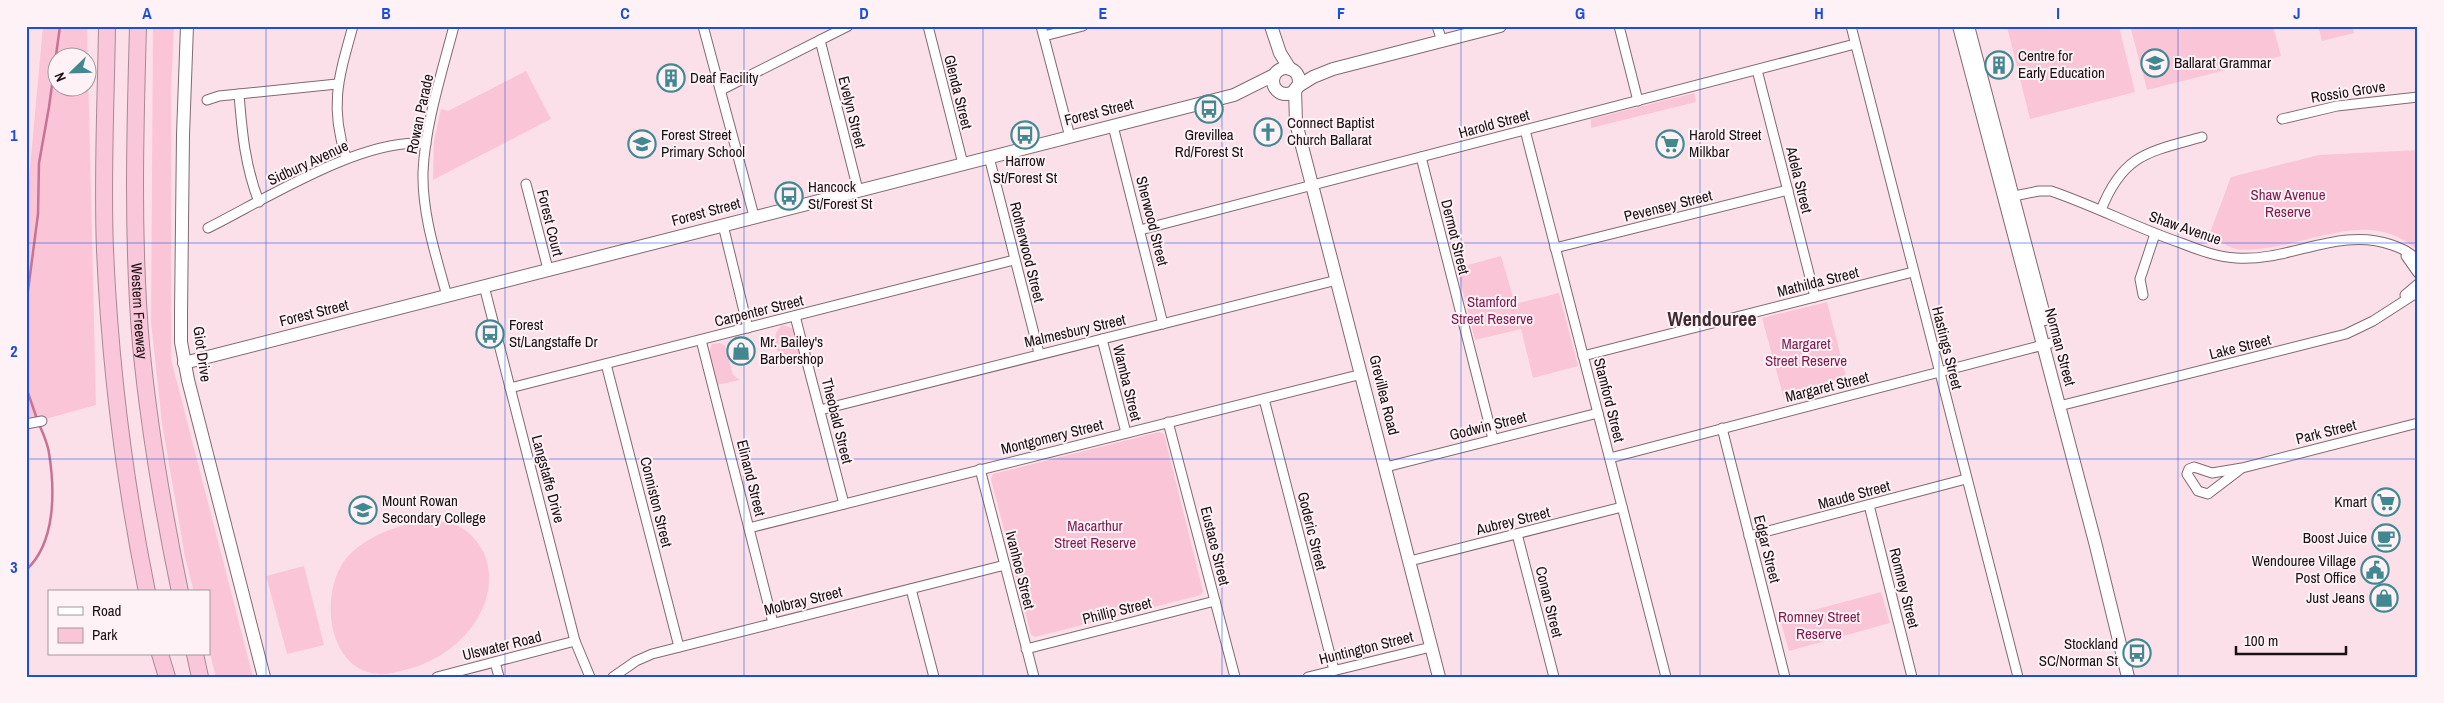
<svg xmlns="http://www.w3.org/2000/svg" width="2444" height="703" font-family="'Archivo Narrow',sans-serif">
  <rect width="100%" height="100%" fill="#fce0e9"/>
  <g fill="#fbc5d8" fill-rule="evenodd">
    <path d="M43 26H87L96 405 27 424 26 212ZM58 58H88V88H58Z"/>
    <polygon points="153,26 174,26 171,91 171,359 253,677 216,677 209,650 209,592 194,592 185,557 162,423 151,322"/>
    <polygon points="2011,26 2119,26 2135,92 2030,119 2007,27"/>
    <polygon points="2130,26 2273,26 2281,56 2147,90"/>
    <polygon points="2318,26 2353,26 2354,33 2322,41"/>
    <polygon points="526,71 551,119 433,180 434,141 441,109 448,111"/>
    <polygon points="1694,93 1696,102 1591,128 1591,119"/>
    <path d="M2418 150V251C2374 210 2321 240 2271 247 2260 249 2247 251 2236 249 2227 247 2217 239 2209 235L2231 177 2319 155Z"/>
    <polygon points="1501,256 1515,304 1559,293 1578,366 1533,378 1521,329 1475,340 1457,268"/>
    <polygon points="1827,302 1848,384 1784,399 1762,318"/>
    <path d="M783 325 794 329 800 353 799 356 783 360C774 353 771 331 783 325Z"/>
    <polygon points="720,343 725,346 733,375 740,380 717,385 709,352 712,344"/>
    <polygon points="1159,432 1164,434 1203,591 1201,595 1035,637 1031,635 991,479 993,474"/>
    <path d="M422 521C433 522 445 520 456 525 469 530 481 544 486 558 502 611 453 660 404 670 396 672 387 675 378 674 325 670 318 586 350 554 370 535 396 526 422 521Z"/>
    <polygon points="304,566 324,645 287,654 266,576"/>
    <polygon points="1881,592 1890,623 1789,651 1780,619"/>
  </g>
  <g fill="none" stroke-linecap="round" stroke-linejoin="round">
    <g stroke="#c67394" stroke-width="2.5">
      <polyline points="26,306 38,214 39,163 49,107 60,26"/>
      <polyline points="26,387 37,419"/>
      <path d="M26 570C56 543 55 490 49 453 48 444 43 433 39 424"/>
    </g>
    <g stroke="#816971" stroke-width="11">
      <g id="street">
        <polyline points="703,26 754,216"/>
        <polyline points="928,26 963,164"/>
        <polyline points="1041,26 1070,137"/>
        <polyline points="1437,26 1442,41"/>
        <polyline points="1619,26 1638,101"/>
        <polyline points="1851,26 2018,677"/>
        <polyline points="1044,36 1083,26"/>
        <polyline points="820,40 858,190"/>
        <polyline points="1757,70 1815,297"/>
        <polyline points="721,90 848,26"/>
        <polyline points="207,100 219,96 239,94"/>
        <polyline points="2282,119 2337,106 2418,97"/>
        <polyline points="1113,126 1163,324"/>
        <polyline points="1525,130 1666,677"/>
        <path d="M346 157C329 106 339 76 353 26"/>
        <polyline points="989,157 1039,353"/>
        <polyline points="1421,157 1493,439"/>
        <polyline points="526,184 548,269"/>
        <path d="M2009 197 2039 191H2051C2095 206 2137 228 2181 243 2199 250 2217 257 2236 258 2290 262 2339 226 2392 245 2403 249 2410 252 2418 261"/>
        <path d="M259 202C245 166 242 132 239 94L337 84"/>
        <path d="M2101 210C2123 154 2148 152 2202 137"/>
        <polyline points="723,225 748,328"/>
        <path d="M208 228C264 200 365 136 426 144"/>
        <polyline points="1140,230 1855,44"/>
        <polyline points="1555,248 1788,190"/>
        <polyline points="2406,256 2418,273"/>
        <polyline points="484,286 575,641 590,677"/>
        <polyline points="2143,295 2140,279 2155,234"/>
        <polyline points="2405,295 2418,284"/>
        <path d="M447 296C436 256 422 214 423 172 425 125 442 72 454 26"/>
        <polyline points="795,316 844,504"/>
        <polyline points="1102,339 1126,433"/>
        <polyline points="701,340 773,623"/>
        <polyline points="1583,356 1913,272"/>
        <polyline points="606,364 679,647"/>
        <polyline points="510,388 1014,260"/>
        <polyline points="1264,399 1334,670"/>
        <polyline points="2059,406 2346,334 2373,321 2418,292"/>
        <polyline points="820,410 1337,280"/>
        <polyline points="1168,422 1235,677"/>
        <polyline points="26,424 42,421"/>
        <polyline points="1722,428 1785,677"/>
        <polyline points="1610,458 2051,343"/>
        <polyline points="1386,467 1598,413"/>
        <polyline points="2242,468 2208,494 2198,491 2187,474 2189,469 2194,467 2212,473 2242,468 2418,423"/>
        <polyline points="980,469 1034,677"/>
        <polyline points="1869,505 1912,677"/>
        <polyline points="749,528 1362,374"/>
        <polyline points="1517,534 1554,677"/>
        <polyline points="1749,536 1966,479"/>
        <polyline points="1410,561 1622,507"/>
        <polyline points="911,589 934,677"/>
        <polyline points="1026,649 1215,601"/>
        <polyline points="495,662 499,677"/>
        <polyline points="437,677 575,641"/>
        <polyline points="613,677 636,661 652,654 1005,565"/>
        <polyline points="1308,677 1431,647"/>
      </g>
    </g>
    <g stroke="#816971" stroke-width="14">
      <g id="secondary">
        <polyline points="187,26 183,135 181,314 181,342 188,380 264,677"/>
        <polyline points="1271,26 1280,53 1290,69"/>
        <polyline points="1959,26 2095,542 2128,677"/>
        <polyline points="1968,26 2045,319"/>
        <circle cx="1286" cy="81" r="13"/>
        <polyline points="1297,87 1313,77 1333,69 1500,26"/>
        <polyline points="1295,89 1296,123 1439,677"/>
        <polyline points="184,363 1234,95 1274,75"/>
      </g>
    </g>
    <g stroke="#ab8794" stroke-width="18">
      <g id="highway">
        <path d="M107 26C106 101 102 175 105 250 110 365 124 479 147 592"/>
        <path id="s1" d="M138 26C135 132 132 239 141 345 149 428 163 510 180 592"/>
        <polyline points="160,654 167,677"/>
        <polyline points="195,654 200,677"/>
      </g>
    </g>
    <use href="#street" stroke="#fff" stroke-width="9"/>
    <use href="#secondary" stroke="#fff" stroke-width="12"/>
    <use href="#highway" stroke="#f9c7d9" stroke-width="16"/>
  </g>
  <path fill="none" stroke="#1d4ed8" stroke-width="1" stroke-opacity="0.55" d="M266 26V677M505 26V677M744 26V677M983 26V677M1222 26V677M1461 26V677M1700 26V677M1939 26V677M2178 26V677M26 243H2418M26 459H2418"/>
  <defs>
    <g id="school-ring" transform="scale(1.4375)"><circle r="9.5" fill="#fef2f6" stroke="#418890" stroke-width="1.5"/><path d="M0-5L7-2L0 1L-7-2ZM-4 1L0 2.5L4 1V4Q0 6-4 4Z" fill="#418890"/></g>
    <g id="building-ring" transform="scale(1.4375)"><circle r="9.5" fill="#fef2f6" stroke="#418890" stroke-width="1.5"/><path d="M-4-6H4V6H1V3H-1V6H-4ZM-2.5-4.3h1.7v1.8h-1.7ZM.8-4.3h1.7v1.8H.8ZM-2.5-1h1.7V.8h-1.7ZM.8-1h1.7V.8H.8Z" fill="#418890"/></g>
    <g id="bus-ring" transform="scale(1.4375)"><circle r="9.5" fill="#fef2f6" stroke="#418890" stroke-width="1.5"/><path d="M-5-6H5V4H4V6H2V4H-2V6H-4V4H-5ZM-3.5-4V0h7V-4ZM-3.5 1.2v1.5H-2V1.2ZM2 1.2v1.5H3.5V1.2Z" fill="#418890"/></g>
    <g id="church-ring" transform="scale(1.4375)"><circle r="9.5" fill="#fef2f6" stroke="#418890" stroke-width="1.5"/><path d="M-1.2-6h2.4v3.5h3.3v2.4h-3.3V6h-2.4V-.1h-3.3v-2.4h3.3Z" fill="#418890"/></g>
    <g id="supermarket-ring" transform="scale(1.4375)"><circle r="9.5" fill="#fef2f6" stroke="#418890" stroke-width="1.5"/><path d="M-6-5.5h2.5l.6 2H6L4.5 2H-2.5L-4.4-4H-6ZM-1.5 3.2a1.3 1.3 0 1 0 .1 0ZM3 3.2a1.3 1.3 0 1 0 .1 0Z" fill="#418890"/></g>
    <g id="shop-ring" transform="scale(1.4375)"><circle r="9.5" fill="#fef2f6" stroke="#418890" stroke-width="1.5"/><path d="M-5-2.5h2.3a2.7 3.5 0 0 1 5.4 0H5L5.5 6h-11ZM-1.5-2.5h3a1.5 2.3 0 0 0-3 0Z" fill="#418890"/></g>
    <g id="cafe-ring" transform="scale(1.4375)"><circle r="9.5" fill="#fef2f6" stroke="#418890" stroke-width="1.5"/><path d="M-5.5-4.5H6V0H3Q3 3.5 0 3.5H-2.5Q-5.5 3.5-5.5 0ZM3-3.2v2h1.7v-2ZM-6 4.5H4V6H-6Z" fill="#418890"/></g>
    <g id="civic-ring" transform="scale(1.4375)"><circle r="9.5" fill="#fef2f6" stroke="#418890" stroke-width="1.5"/><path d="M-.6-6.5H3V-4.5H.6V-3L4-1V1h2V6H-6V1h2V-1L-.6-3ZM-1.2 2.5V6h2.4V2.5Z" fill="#418890"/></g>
  </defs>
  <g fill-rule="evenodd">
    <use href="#school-ring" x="2155" y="63"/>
    <use href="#building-ring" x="1999" y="65"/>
    <use href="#building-ring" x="671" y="78"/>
    <use href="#bus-ring" x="1209" y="109"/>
    <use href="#church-ring" x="1268" y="132"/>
    <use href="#bus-ring" x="1025" y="135"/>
    <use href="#school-ring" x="642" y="144"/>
    <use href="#supermarket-ring" x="1670" y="144"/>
    <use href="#bus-ring" x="789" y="196"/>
    <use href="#bus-ring" x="490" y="334"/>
    <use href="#shop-ring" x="741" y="351"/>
    <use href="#supermarket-ring" x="2386" y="502"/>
    <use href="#school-ring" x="363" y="510"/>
    <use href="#cafe-ring" x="2386" y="538"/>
    <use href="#civic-ring" x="2375" y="570"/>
    <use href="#shop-ring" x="2384" y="598"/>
    <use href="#bus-ring" x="2137" y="653"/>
  </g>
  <g text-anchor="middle" stroke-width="4" stroke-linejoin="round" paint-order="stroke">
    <g font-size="15" fill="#191013" stroke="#fef2f6" text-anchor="start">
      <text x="2018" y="61">Centre for<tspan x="2018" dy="17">Early Education</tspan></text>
      <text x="2174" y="68">Ballarat Grammar</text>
      <text x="690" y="83">Deaf Facility</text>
      <text x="1287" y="128">Connect Baptist<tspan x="1287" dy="17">Church Ballarat</tspan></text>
      <text x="661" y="140">Forest Street<tspan x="661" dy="17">Primary School</tspan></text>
      <text x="1209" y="140" text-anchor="middle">Grevillea<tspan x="1209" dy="17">Rd/Forest St</tspan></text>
      <text x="1689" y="140">Harold Street<tspan x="1689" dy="17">Milkbar</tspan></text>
      <text x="1025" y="166" text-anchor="middle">Harrow<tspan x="1025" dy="17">St/Forest St</tspan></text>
      <text x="808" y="192">Hancock<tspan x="808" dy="17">St/Forest St</tspan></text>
      <text x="509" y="330">Forest<tspan x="509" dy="17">St/Langstaffe Dr</tspan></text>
      <text x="760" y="347">Mr. Bailey's<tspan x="760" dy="17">Barbershop</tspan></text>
      <text x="382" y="506">Mount Rowan<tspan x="382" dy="17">Secondary College</tspan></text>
      <text x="2367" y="507" text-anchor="end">Kmart</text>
      <text x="2367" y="543" text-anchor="end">Boost Juice</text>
      <text x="2356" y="566" text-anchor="end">Wendouree Village<tspan x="2356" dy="17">Post Office</tspan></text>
      <text x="2365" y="603" text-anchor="end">Just Jeans</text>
      <text x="2118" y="649" text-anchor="end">Stockland<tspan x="2118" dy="17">SC/Norman St</tspan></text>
    </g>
    <g font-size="15" fill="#191013" stroke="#fef2f6">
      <text transform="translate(958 92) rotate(76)" y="5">Glenda Street</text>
      <text transform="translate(2348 92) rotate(-9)" y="5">Rossio Grove</text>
      <text transform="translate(852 112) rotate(76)" y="5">Evelyn Street</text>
      <text transform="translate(1099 112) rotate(-14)" y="5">Forest Street</text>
      <text transform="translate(420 114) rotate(-78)" y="5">Rowan Parade</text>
      <text transform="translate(1494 124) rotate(-15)" y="5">Harold Street</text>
      <text transform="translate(308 163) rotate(-25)" y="5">Sidbury Avenue</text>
      <text transform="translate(1799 180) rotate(76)" y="5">Adela Street</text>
      <text transform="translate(1668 206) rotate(-14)" y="5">Pevensey Street</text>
      <text transform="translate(706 212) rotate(-15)" y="5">Forest Street</text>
      <text transform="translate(1152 221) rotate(76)" y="5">Sherwood Street</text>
      <text transform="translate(550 223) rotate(76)" y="5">Forest Court</text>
      <text transform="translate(2185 228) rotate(19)" y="5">Shaw Avenue</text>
      <text transform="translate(1455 237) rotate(76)" y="5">Dermot Street</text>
      <text transform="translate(1027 252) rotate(76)" y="5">Rotherwood Street</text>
      <text transform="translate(1818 282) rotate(-14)" y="5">Mathilda Street</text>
      <text dy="5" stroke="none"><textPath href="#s1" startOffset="285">Western Freeway</textPath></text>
      <text transform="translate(759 311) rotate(-14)" y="5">Carpenter Street</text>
      <text transform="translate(314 313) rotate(-14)" y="5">Forest Street</text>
      <text transform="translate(1075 331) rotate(-13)" y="5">Malmesbury Street</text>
      <text transform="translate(2060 347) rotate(75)" y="5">Norman Street</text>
      <text transform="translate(2240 347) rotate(-14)" y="5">Lake Street</text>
      <text transform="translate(1947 348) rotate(76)" y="5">Hastings Street</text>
      <text transform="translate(202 354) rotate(82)" y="5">Giot Drive</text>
      <text transform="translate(1127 383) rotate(76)" y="5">Wamba Street</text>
      <text transform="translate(1827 387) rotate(-14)" y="5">Margaret Street</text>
      <text transform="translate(1384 395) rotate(76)" y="5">Grevillea Road</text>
      <text transform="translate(1609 400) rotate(76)" y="5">Stamford Street</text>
      <text transform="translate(837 421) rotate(76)" y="5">Theobald Street</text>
      <text transform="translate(1488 426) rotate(-14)" y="5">Godwin Street</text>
      <text transform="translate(2326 432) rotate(-14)" y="5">Park Street</text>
      <text transform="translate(1052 437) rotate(-14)" y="5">Montgomery Street</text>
      <text transform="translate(751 478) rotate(76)" y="5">Elinand Street</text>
      <text transform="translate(548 479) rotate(75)" y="5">Langstaffe Drive</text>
      <text transform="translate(1854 495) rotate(-15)" y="5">Maude Street</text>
      <text transform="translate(656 502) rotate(76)" y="5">Conniston Street</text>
      <text transform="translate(1513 521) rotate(-14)" y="5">Aubrey Street</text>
      <text transform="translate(1312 531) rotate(76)" y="5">Goderic Street</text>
      <text transform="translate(1215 546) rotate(76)" y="5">Eustace Street</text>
      <text transform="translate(1767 549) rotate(76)" y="5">Edgar Street</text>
      <text transform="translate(1020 570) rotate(76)" y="5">Ivanhoe Street</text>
      <text transform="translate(1904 588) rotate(76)" y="5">Romney Street</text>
      <text transform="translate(803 601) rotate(-14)" y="5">Molbray Street</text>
      <text transform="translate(1549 602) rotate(76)" y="5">Conan Street</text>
      <text transform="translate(1117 611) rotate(-14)" y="5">Phillip Street</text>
      <text transform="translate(502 646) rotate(-14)" y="5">Ulswater Road</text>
      <text transform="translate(1366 648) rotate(-14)" y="5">Huntington Street</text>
    </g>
    <g font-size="15" fill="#7e1a4d" stroke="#fef2f6">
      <text x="2288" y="200">Shaw Avenue<tspan x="2288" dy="17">Reserve</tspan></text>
      <text x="1492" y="307">Stamford<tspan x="1492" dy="17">Street Reserve</tspan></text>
      <text x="1806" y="349">Margaret<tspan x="1806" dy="17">Street Reserve</tspan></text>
      <text x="1095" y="531">Macarthur<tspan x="1095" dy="17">Street Reserve</tspan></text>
      <text x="1819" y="622">Romney Street<tspan x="1819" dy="17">Reserve</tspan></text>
    </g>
    <g font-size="20" font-weight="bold" fill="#3e2a31" stroke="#fef2f6">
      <text x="1712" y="326">Wendouree</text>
    </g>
  </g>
  <rect width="2444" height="703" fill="none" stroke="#fef2f6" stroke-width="55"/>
  <rect x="48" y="590" width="162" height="65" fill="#fef2f6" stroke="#a2989b"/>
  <rect x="58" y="607" width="25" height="8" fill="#ffffff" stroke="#a2989b"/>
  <text x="92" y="616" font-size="15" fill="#191013">Road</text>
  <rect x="58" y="628" width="25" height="15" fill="#fbc5d8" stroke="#a2989b"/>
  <text x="92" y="640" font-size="15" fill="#191013">Park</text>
  <g transform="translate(72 72) rotate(247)"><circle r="24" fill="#fef2f6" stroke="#a2989b"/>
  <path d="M0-4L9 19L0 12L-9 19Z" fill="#418890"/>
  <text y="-8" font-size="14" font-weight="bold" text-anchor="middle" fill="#191013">N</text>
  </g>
  <path d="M2236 646v8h110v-8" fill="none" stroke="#191013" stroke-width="2.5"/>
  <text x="2244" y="646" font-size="15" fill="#191013" stroke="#fef2f6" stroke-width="4" paint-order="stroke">100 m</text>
  <rect x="28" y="28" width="2388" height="648" fill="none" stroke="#1d4ed8" stroke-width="2"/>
  <g font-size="16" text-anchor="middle" font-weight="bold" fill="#1d4ed8">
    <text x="147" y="19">A</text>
    <text x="386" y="19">B</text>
    <text x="625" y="19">C</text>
    <text x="864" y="19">D</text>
    <text x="1103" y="19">E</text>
    <text x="1341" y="19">F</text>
    <text x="1580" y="19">G</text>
    <text x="1819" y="19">H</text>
    <text x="2058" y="19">I</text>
    <text x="2297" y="19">J</text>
    <text x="14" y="141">1</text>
    <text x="14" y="357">2</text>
    <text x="14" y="573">3</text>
  </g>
</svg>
